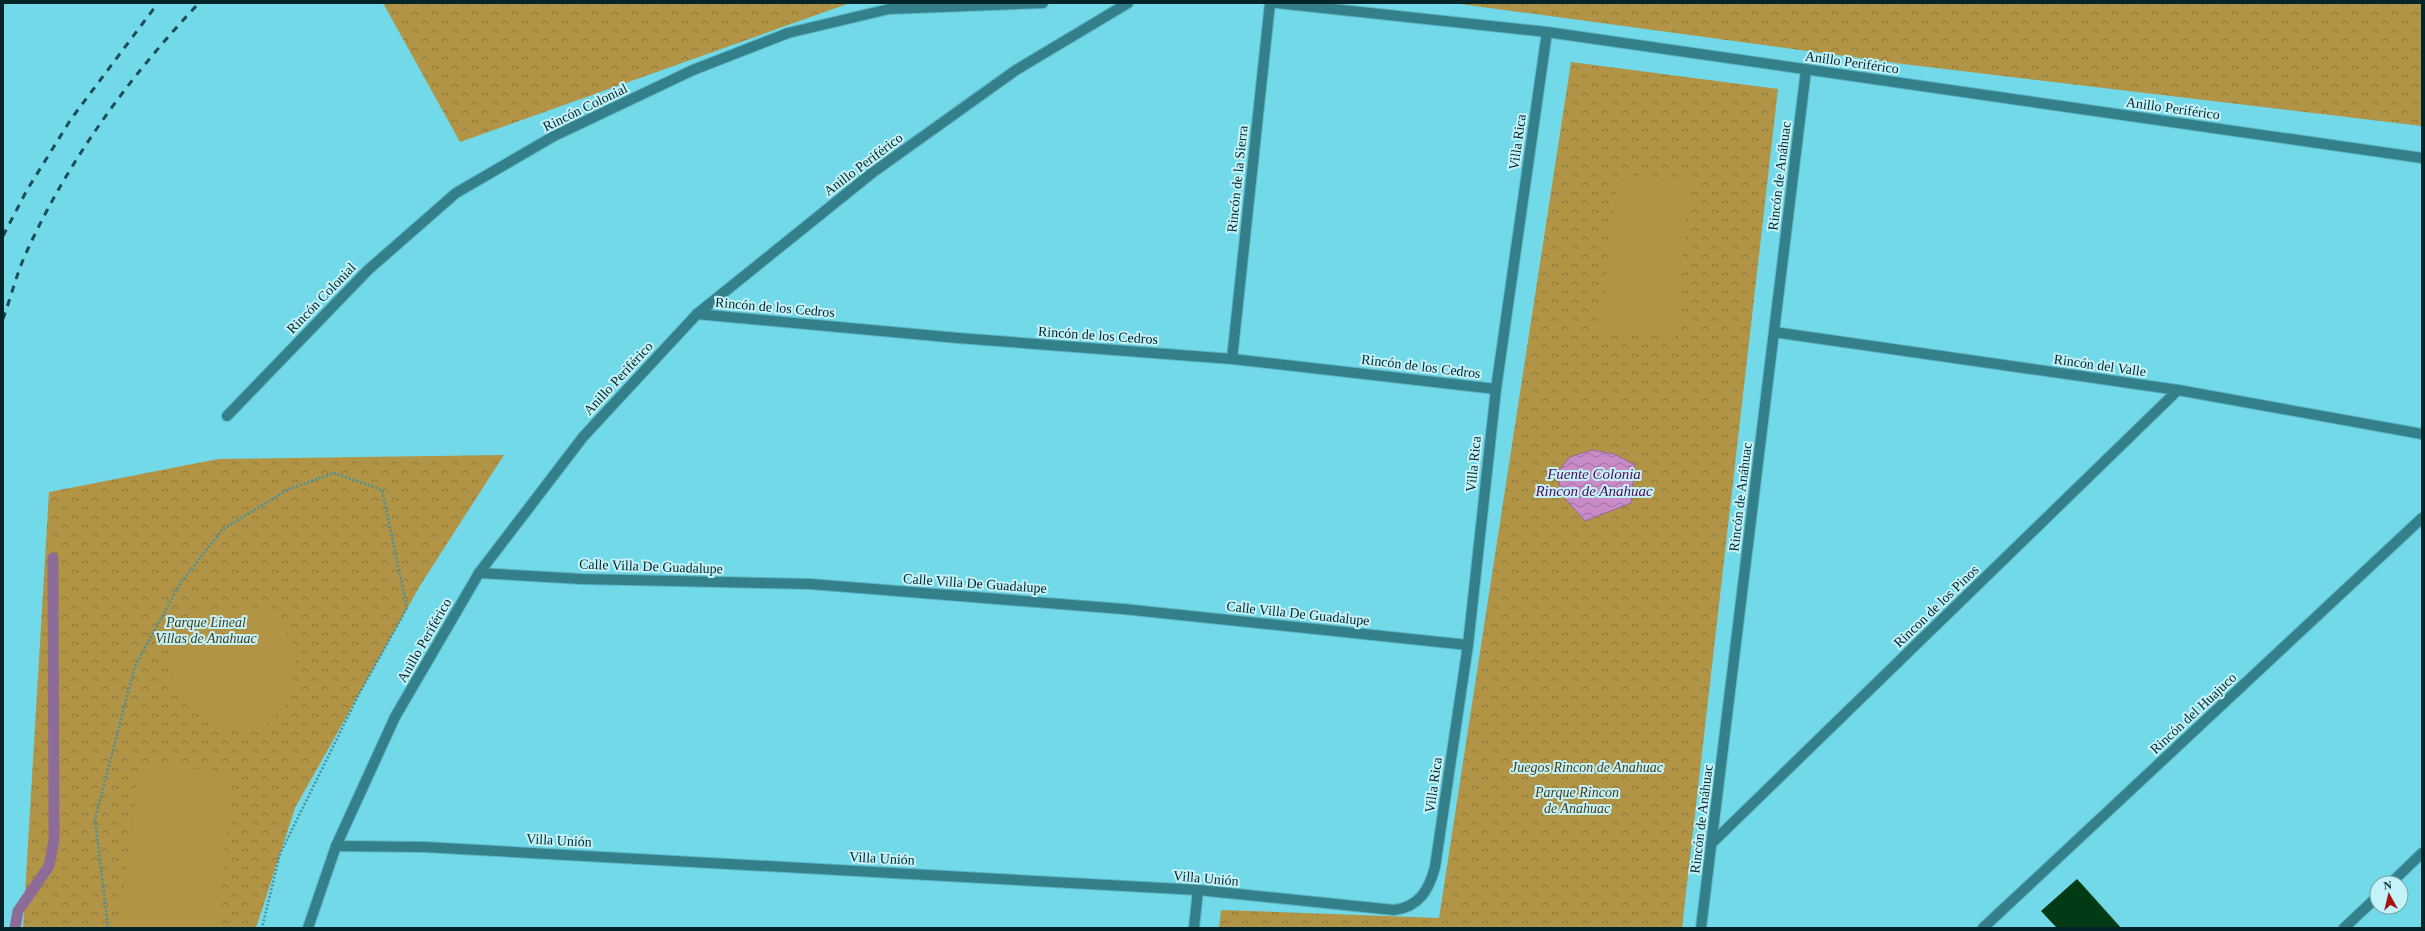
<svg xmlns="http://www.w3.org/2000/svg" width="2425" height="931" font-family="'Times New Roman',serif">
  <defs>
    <pattern id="forest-crowns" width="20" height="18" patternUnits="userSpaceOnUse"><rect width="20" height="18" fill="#b29447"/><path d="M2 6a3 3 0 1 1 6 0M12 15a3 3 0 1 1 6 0" fill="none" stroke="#8f793b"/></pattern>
    <pattern id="water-waves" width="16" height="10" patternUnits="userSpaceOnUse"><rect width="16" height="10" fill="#c98bc7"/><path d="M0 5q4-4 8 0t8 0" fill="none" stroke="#a171a2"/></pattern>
    <filter id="shadow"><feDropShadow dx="3.5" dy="3.5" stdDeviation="0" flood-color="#0004"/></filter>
  </defs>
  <rect width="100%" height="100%" fill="#72d9e9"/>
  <g fill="url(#forest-crowns)">
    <polygon points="383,3 850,3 460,142"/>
    <polygon points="1453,3 2422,3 2422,126 1903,64"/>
    <polygon points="1571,62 1778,89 1682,928 1219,928 1221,910 1439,918"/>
    <polygon points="504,455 421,584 295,808 256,928 23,928 49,492 218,459"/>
  </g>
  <g fill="#b29447">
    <polygon points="1619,174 1690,180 1675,338 1600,331"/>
    <polygon points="268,608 296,647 291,700 258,732 217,723 189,703 169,672 173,642 196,615 225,609"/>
    <polygon points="140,764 233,772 217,928 119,926"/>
  </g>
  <polygon fill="url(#water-waves)" stroke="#8e6c98" points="1592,450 1614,454 1635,465 1631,503 1585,521 1562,495 1557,473 1570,457"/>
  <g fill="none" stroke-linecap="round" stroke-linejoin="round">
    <polyline stroke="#8e6c98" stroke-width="11" points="15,928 18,911 49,866 54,840 53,558"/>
  </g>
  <polygon fill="#023b14" filter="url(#shadow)" points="2077,879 2121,928 2057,928 2041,911"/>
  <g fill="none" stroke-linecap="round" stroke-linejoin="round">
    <g stroke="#5cb5c3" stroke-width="12">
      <g id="minor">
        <polyline points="1277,3 1547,32 2422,158"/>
        <polyline points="697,314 958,338 1232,359 1496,389"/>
        <polyline points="1774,332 2178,390 2422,434"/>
        <polyline points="1232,359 1270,3"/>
        <polyline points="227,416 368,270 456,193 554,136 693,70 788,33 889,9 1043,3"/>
        <polyline points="479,573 582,579 810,584 1123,609 1468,645"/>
        <polyline points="1713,842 2178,390"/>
        <path d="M336 846 424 847 1198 890 1394 910C1419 907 1429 890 1435 867L1468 645 1496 389 1547 32"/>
        <polyline points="2391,883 2422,853"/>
        <polyline points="308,928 336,846 395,717 479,573 583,437 697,314 872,173 1016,70 1128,3"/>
        <polyline points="1194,928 1198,890"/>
        <polyline points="1701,928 1806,70"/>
        <polyline points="1983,928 2422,518"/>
        <polyline points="2344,928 2377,897"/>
      </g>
    </g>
    <polyline stroke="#47929e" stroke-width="2.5" stroke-dasharray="2 2" stroke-linecap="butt" points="108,928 95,819 135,666 181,582 223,529 289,489 334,473 382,490 407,608 359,694 280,854 262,928"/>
    <use href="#minor" stroke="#33808b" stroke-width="10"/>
    <g stroke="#1b4d54" stroke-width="3" stroke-dasharray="7 7" stroke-linecap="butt">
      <polyline points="3,236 27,190 71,119 158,3"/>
      <path d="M3 319C11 297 17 272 27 251 69 159 130 76 199 3"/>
    </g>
  </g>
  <g text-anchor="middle" stroke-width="4" stroke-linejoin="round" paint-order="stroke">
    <g font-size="14" fill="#03252a" stroke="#c3f2f9">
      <text transform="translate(1852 62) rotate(8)" y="5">Anillo Periférico</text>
      <text transform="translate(585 107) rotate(-26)" y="5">Rincón Colonial</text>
      <text transform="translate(2173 108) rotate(8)" y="5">Anillo Periférico</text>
      <text transform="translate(1517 142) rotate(-82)" y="5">Villa Rica</text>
      <text transform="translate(863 164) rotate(-37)" y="5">Anillo Periférico</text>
      <text transform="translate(1779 176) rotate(-83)" y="5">Rincón de Anáhuac</text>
      <text transform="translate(1237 179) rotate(-84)" y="5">Rincón de la Sierra</text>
      <text transform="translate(321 298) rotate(-46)" y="5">Rincón Colonial</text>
      <text transform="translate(775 307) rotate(5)" y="5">Rincón de los Cedros</text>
      <text transform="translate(1098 335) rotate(4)" y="5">Rincón de los Cedros</text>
      <text transform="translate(2100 365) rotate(8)" y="5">Rincón del Valle</text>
      <text transform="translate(1421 366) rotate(7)" y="5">Rincón de los Cedros</text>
      <text transform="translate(618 378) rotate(-47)" y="5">Anillo Periférico</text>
      <text transform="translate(1473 464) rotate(-84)" y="5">Villa Rica</text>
      <text transform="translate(1740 497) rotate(-83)" y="5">Rincón de Anáhuac</text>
      <text transform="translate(651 566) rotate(2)" y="5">Calle Villa De Guadalupe</text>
      <text transform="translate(975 583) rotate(4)" y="5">Calle Villa De Guadalupe</text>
      <text transform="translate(1936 606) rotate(-44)" y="5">Rincon de los Pinos</text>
      <text transform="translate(1298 613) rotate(6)" y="5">Calle Villa De Guadalupe</text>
      <text transform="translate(424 640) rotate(-60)" y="5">Anillo Periférico</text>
      <text transform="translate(2193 713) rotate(-43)" y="5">Rincón del Huajuco</text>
      <text transform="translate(1433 785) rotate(-82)" y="5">Villa Rica</text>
      <text transform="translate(1701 819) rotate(-83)" y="5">Rincón de Anáhuac</text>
      <text transform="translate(559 840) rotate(3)" y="5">Villa Unión</text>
      <text transform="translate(882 858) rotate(3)" y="5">Villa Unión</text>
      <text transform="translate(1206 878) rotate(5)" y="5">Villa Unión</text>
    </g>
    <g font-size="14" font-style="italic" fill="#493b17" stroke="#c3f2f9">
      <text x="206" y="627">Parque Lineal<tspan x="206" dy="16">Villas de Anahuac</tspan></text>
      <text x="1587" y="772">Juegos Rincon de Anahuac</text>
      <text x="1577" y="797">Parque Rincon<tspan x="1577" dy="16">de Anahuac</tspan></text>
    </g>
    <g font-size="15" font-style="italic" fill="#560856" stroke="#c3f2f9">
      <text x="1594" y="479">Fuente Colonia<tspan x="1594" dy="17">Rincon de Anahuac</tspan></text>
    </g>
  </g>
  <rect width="2425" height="931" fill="none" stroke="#03252a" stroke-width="8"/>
  <g transform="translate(2389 895) rotate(352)"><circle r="19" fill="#c3f2f9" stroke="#76a0a6"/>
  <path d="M0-3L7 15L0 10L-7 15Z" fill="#a61111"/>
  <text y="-6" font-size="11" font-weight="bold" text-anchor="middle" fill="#03252a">N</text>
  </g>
</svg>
